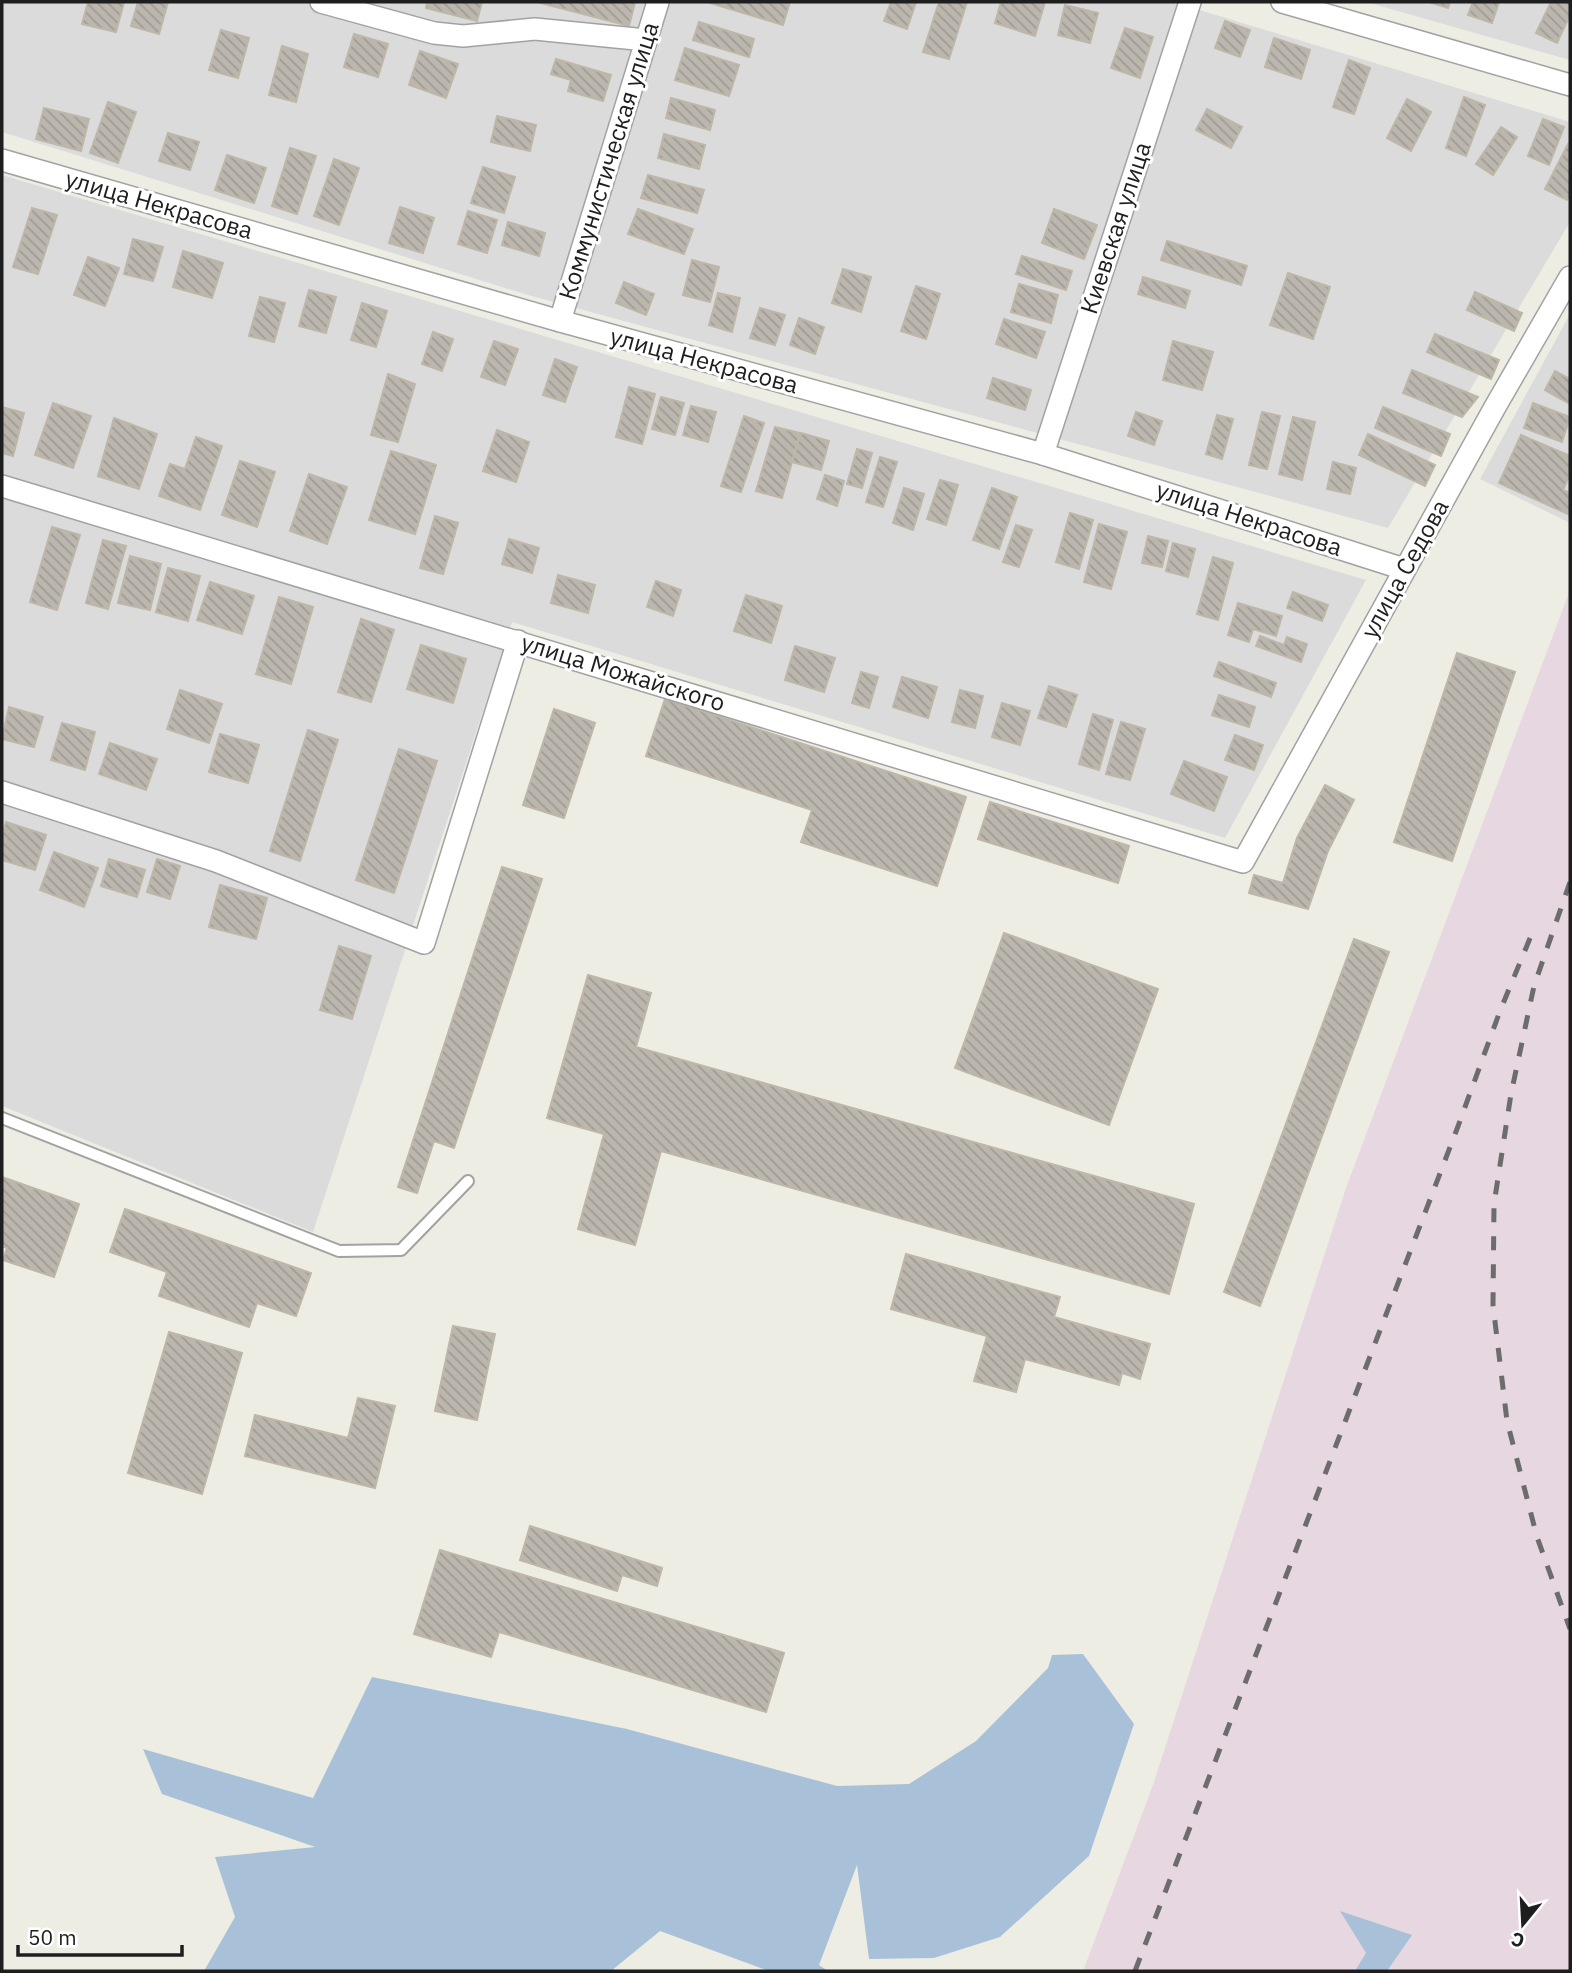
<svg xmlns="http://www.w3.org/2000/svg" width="1572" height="1973" font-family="'IBM Plex Sans',sans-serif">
  <defs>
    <pattern id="building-back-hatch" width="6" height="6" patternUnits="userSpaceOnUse" patternTransform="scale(1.75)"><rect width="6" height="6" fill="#bbb6ae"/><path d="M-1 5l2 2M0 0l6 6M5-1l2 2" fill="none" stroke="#a09c95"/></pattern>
  </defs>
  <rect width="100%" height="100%" fill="#eeede4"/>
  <g fill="#dcdbdb">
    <polygon points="2,2 1173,2 1570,122 1570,222 1388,528 528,295 2,132"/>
    <polygon points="1366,2 1570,2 1570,60"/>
    <polygon points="2,175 1366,580 1225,838 512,622 313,1232 2,1106"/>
    <polygon points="1570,314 1570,523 1480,479"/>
  </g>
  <polygon fill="#e6d7e0" points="1570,590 1570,1971 1083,1971 1153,1785 1346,1188"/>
  <g fill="#a8c1d8">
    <polygon points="1083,1654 1134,1724 1089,1856 1000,1937 934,1958 869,1959 857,1865 819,1965 828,1971 769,1971 660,1931 611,1971 204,1971 235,1917 215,1857 315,1847 162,1794 143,1749 313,1798 372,1677 627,1729 837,1786 909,1784 976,1741 1048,1668 1052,1655"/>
    <polygon points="1340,1911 1412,1935 1387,1971 1355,1971 1366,1953"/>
  </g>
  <g fill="url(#building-back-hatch)" stroke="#beb7a8" stroke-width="2">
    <polygon points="88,2 124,2 116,32 82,24"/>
    <polygon points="138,2 168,2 159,34 131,26"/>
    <polygon points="427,2 482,2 477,21 426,8"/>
    <polygon points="537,2 635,2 629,26"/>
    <polygon points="707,2 790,2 783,25"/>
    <polygon points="891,2 916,2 907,29 884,21"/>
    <polygon points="939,2 967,2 949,59 923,52"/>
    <polygon points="1001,2 1045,2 1035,36 995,23"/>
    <polygon points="1429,2 1450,2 1448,8"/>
    <polygon points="1473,2 1499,2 1492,23 1468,15"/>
    <polygon points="1551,2 1570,2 1570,15 1557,43 1536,33"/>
    <polygon points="1065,5 1098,13 1090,43 1058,35"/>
    <polygon points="1225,21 1250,30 1240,57 1215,48"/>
    <polygon points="699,22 754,39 749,57 693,40"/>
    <polygon points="1125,28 1153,37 1140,78 1111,68"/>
    <polygon points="221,30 249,38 238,78 209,70"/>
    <polygon points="354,34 388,44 378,77 344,67"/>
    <polygon points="1274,38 1310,50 1301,79 1265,67"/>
    <polygon points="282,46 308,54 296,102 269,95"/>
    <polygon points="685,48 739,65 729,96 675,80"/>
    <polygon points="420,51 458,64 446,98 409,85"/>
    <polygon points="556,59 611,75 603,101 568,91 571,80 551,74"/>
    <polygon points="1349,60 1370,68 1354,114 1333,107"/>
    <polygon points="1464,97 1485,105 1466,156 1446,148"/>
    <polygon points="671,98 715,110 710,130 666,118"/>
    <polygon points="1407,99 1431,112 1411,151 1387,138"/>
    <polygon points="108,102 136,112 118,163 90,153"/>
    <polygon points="44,108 89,119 81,151 36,139"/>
    <polygon points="1207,109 1242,127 1231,148 1196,130"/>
    <polygon points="497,116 536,125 530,151 491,142"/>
    <polygon points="1543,119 1564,127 1549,165 1528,156"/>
    <polygon points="1501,127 1517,137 1493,175 1476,164"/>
    <polygon points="168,133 199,142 190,170 159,161"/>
    <polygon points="664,134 705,145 699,169 658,158"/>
    <polygon points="1568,144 1570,145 1570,193 1567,200 1545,189"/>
    <polygon points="290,148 316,156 297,214 272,206"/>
    <polygon points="227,155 266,168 254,203 215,190"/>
    <polygon points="334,159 359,168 339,225 314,216"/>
    <polygon points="483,167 515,177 504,213 471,203"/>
    <polygon points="648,175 704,190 697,213 641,198"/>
    <polygon points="400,207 434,218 423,253 389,243"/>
    <polygon points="32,208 57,215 38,274 13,267"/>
    <polygon points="638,209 693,229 684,254 628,234"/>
    <polygon points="1054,209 1097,225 1084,259 1042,243"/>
    <polygon points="468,211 497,220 487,253 458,244"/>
    <polygon points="508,222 545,233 539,256 502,245"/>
    <polygon points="133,239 163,247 153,281 124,274"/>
    <polygon points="1167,241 1247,266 1241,285 1161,260"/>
    <polygon points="183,251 223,263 212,298 173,287"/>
    <polygon points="1022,256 1072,271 1066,290 1016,274"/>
    <polygon points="88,257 119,268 105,306 74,295"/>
    <polygon points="692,260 719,267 710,302 683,295"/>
    <polygon points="843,269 871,277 861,312 832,303"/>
    <polygon points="1288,273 1330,287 1313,339 1270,325"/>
    <polygon points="1143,277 1190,291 1185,308 1138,294"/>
    <polygon points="624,282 654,294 646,315 616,303"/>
    <polygon points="1019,284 1058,295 1051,323 1011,312"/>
    <polygon points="916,286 940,294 926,339 901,331"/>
    <polygon points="309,290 336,297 326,333 299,326"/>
    <polygon points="1475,292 1522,313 1514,331 1467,310"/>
    <polygon points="718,293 740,298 732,332 709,325"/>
    <polygon points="260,297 285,303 274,342 249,336"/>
    <polygon points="362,303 387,311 376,347 351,340"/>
    <polygon points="760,308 785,315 775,345 750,338"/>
    <polygon points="799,318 824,327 815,354 790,345"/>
    <polygon points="1004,319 1045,332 1036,358 996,344"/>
    <polygon points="433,332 453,339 442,371 422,364"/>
    <polygon points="1435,334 1499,360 1491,379 1427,352"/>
    <polygon points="494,341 518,349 505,385 481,377"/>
    <polygon points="1173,341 1213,352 1202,390 1163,380"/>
    <polygon points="555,359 577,367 565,402 543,395"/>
    <polygon points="1412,370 1478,397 1462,417 1403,393"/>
    <polygon points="1555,371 1570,379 1570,404 1545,390"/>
    <polygon points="388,374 415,384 398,442 371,435"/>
    <polygon points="993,378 1031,390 1025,410 987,398"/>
    <polygon points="629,387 655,394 642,444 616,437"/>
    <polygon points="661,397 684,403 675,435 652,429"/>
    <polygon points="53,403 91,416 73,468 35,455"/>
    <polygon points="1533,403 1570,417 1562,442 1524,428"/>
    <polygon points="691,406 716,412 708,442 683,435"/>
    <polygon points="2,407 24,413 13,456 2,453"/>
    <polygon points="1383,407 1450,434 1441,456 1375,428"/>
    <polygon points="1136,412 1162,421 1154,445 1128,436"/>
    <polygon points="1262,412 1280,416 1267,469 1249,465"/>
    <polygon points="1217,415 1233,419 1222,459 1206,454"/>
    <polygon points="744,416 764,423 741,492 721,486"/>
    <polygon points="1293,417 1315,422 1302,480 1279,474"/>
    <polygon points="114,418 157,434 139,489 98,476"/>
    <polygon points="775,427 800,433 782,498 756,491"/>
    <polygon points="497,430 529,442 516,482 483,471"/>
    <polygon points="801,433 829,441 821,470 792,462"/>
    <polygon points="1368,434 1435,465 1425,486 1359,455"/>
    <polygon points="1521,435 1570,456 1570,474 1563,490 1570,493 1570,515 1499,483"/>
    <polygon points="196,437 222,446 200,510 159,496 170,464 185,469"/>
    <polygon points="857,449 872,453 862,488 847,484"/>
    <polygon points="391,451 436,465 415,534 369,520"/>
    <polygon points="880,457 897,462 883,507 866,502"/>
    <polygon points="240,461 275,472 257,527 222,515"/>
    <polygon points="1333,462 1356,468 1350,494 1327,489"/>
    <polygon points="309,474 347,487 327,544 290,531"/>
    <polygon points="825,475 844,481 837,506 817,499"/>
    <polygon points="940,480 958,485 946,525 927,519"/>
    <polygon points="904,488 924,494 913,530 893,523"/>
    <polygon points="992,488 1017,497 999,549 973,540"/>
    <polygon points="1070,513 1093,520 1079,569 1056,562"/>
    <polygon points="435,516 458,523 443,574 420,568"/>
    <polygon points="1099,524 1127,532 1111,589 1084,582"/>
    <polygon points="1016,525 1032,530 1019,567 1003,562"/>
    <polygon points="52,527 80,535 57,610 30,602"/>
    <polygon points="1148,536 1168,541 1162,567 1142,563"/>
    <polygon points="509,539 539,548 532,573 502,564"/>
    <polygon points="103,540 126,546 108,609 86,603"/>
    <polygon points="1173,543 1195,549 1188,577 1166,571"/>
    <polygon points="130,556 161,564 150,610 118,603"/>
    <polygon points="1213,557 1233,563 1218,620 1197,614"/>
    <polygon points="168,568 200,576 188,621 156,612"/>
    <polygon points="558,575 595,585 588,613 551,603"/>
    <polygon points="656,581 681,590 673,616 647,607"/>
    <polygon points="210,582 254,596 242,634 197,620"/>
    <polygon points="1293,592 1328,605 1322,621 1287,608"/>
    <polygon points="746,595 782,606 771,643 734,631"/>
    <polygon points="279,597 313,607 291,684 256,674"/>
    <polygon points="1238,603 1282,616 1276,636 1253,629 1249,642 1228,635"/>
    <polygon points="361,619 394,630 371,702 338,692"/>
    <polygon points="1260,636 1284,645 1287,637 1307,644 1301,662 1256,646"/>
    <polygon points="421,645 466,659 453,703 407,689"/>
    <polygon points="795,646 835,658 824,692 785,680"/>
    <polygon points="1457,653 1515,672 1452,861 1394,842"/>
    <polygon points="1219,662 1276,683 1271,697 1214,676"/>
    <polygon points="861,672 878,677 869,708 852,703"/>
    <polygon points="902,677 937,687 928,718 893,707"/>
    <polygon points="1049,686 1077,695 1066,727 1038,718"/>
    <polygon points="180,690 222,704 209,743 167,729"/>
    <polygon points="960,690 983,696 975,728 952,722"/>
    <polygon points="1219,695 1255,707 1249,727 1212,715"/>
    <polygon points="665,699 966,797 937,886 801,842 812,810 646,756"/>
    <polygon points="1002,703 1030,711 1020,745 992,737"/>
    <polygon points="9,707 43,717 34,747 2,739"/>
    <polygon points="554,709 595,723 564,818 523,805"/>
    <polygon points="1093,714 1113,720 1099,770 1079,764"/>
    <polygon points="1121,722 1145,729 1130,780 1106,774"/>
    <polygon points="62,723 95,732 85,770 51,760"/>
    <polygon points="308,730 338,740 300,861 270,851"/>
    <polygon points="220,734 259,745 248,783 209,772"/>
    <polygon points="1235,735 1263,745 1254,770 1225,760"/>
    <polygon points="110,743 157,759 146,790 99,774"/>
    <polygon points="399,749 437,761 394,893 356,880"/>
    <polygon points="1184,761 1227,777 1214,811 1171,794"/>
    <polygon points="1325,785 1354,800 1328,851 1308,909 1249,893 1254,875 1283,883 1297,838"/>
    <polygon points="990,802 1129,846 1118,883 978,839"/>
    <polygon points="6,822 46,835 35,870 2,860 2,835"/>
    <polygon points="54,852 98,868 84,907 40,890"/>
    <polygon points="109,859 145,870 137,897 101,886"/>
    <polygon points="157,859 180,866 170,899 147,892"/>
    <polygon points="502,867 542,879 454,1148 434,1141 417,1193 398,1187"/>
    <polygon points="220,885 267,898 256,939 209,927"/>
    <polygon points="1004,933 1158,989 1109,1125 955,1068"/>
    <polygon points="1354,939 1389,952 1260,1306 1224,1292"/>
    <polygon points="339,946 371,956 352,1019 320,1010"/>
    <polygon points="588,975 651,993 636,1047 1194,1204 1169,1294 661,1151 635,1245 578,1229 604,1134 547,1118"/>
    <polygon points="2,1177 79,1204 54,1277 3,1260 7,1248 2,1246"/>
    <polygon points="125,1209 311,1273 296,1316 257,1303 249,1327 159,1296 167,1272 110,1252"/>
    <polygon points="906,1254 1060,1297 1054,1317 1150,1344 1140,1379 1122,1373 1119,1385 1025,1359 1016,1392 974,1381 987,1336 891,1309"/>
    <polygon points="453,1326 495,1334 477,1420 435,1411"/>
    <polygon points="169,1332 242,1353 202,1494 128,1473"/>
    <polygon points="358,1398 395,1406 375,1488 245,1456 255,1415 348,1438"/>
    <polygon points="530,1526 662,1568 657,1586 622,1575 617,1591 520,1560"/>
    <polygon points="440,1550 784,1653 766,1712 499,1632 491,1657 414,1634"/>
  </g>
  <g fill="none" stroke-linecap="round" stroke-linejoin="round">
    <g stroke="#a2a2a2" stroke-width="14">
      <polyline id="service" points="2,1118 339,1251 401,1250 468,1181"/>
    </g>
    <g stroke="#a2a2a2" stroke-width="24">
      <g id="minor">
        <polyline points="321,2 434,33 463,36 535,29 646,40"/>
        <polyline points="1282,2 1570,85"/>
        <polyline points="2,160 560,321 1043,454 1404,569"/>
        <polyline points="560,321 658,2"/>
        <polyline points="1043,454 1190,2"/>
        <polyline points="2,486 1243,862 1495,407 1570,277"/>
        <polyline points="2,792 216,861 424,943 518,641"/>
      </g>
    </g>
    <use href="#service" stroke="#fff" stroke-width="10"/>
    <use href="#minor" stroke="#fff" stroke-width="21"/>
    <g stroke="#6c6c6c" stroke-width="5" stroke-dasharray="14 14" stroke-linecap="butt">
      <polyline points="1570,882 1534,986 1511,1094 1494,1204 1493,1305 1507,1421 1537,1537 1570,1629"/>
      <polyline points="1135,1971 1457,1129 1500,1011 1533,931"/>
    </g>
  </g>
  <g text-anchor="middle" stroke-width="6" stroke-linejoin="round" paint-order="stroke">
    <g font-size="24" fill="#1e1e1e" stroke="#fff">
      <text transform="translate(609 161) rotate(-73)" y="8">Коммунистическая улица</text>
      <text transform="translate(159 205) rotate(16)" y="8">улица Некрасова</text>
      <text transform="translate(1116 228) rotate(-72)" y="8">Киевская улица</text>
      <text transform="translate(704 361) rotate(15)" y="8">улица Некрасова</text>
      <text transform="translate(1249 519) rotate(18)" y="8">улица Некрасова</text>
      <text transform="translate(1405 569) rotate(-61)" y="8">улица Седова</text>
      <text transform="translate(623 673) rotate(17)" y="8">улица Можайского</text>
    </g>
  </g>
  <rect width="1572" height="1973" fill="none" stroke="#1e1e1e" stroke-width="7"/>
  <g transform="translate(1523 1924) rotate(198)" stroke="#ffffff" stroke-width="5" paint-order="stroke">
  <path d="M0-5L12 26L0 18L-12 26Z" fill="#1e1e1e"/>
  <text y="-10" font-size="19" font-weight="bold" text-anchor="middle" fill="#1e1e1e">С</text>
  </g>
  <path d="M18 1945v10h164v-10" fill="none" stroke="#1e1e1e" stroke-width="3.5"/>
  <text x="28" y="1945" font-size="21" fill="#1e1e1e" stroke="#ffffff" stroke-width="5" paint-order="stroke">50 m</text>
</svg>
